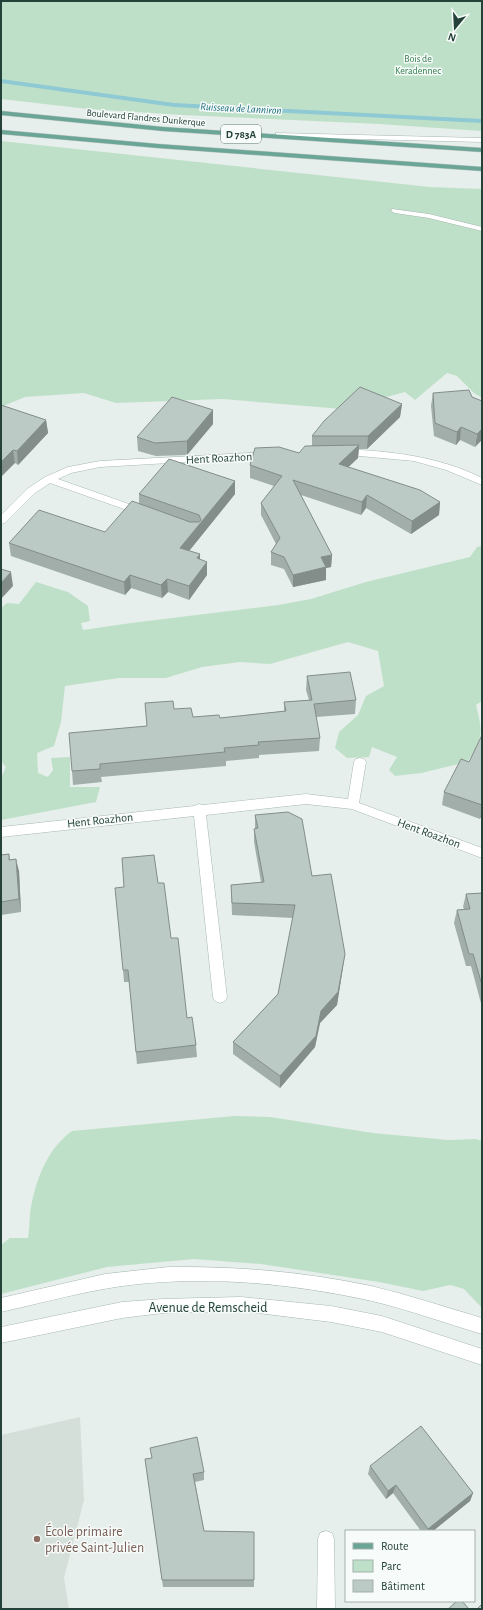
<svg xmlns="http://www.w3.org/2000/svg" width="483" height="1610" font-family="'Alegreya Sans',sans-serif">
  <rect width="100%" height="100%" fill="#e6efeb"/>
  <polygon fill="#d4dfda" points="80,1417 84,1500 64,1578 69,1609 1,1609 1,1435"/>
  <g fill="#bfe0c8">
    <polygon points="1,1 482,1 482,131 379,124 183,115 88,109 1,99"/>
    <polygon points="1,141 430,187 482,189 482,398 474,393 457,376 447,373 415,400 405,392 342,409 222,399 116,403 84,393 25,397 1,407"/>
    <path d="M482 546V701L476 705C483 732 483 739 467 762L421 773 395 776 389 770 397 757 372 747 369 757 347 758 335 748 339 732 358 715 366 696 384 686 378 651 348 642 270 664 240 662 202 667 166 678H119L65 686 61 722 54 746 37 753 38 773 48 777 53 770 51 758 70 757V787H100L96 802 1 820V778L6 767 1 761V608L7 603 19 604 36 582 68 592 88 606 90 621 81 623 83 630 131 623 278 605 311 599 366 582 470 557 477 547Z"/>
    <path d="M234 1116 270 1117 373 1133 448 1140 476 1139 482 1141V1308L464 1289 450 1285 423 1291 379 1282 261 1264 194 1259 107 1267 1 1294V1245L10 1238H28C30 1226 29 1213 32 1202 38 1174 49 1148 72 1131Z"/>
  </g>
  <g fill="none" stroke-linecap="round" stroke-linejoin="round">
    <polygon fill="#8ec9d4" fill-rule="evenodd" points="1,79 174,103 482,119 482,123 174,107 1,83"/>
    <g stroke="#a8b8b2" stroke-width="1">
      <g id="minor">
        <polygon points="276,133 482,138 482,142 279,137 276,137"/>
        <polygon points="392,209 429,214 482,227 482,231 429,218 395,213 391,211"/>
        <path d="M341 449C390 451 438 456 482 478V485L446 470 414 461 338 454 336 452Z"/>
        <polygon points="269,452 272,453 274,455 272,457 100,467 71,473 58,479 146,510 147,512 146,514 138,514 50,483 35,493 5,523 1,524 1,515 27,489 45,477 68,467 100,461"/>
        <polygon points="360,758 364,759 366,762 359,803 482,848 482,858 352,809 306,804 206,815 227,997 225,1001 220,1003 215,1001 213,997 194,816 1,837 1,827 194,806 199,804 203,805 306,794 348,799 354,762 356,759"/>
        <path d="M169 1267C237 1266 305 1272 371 1286 409 1295 445 1307 482 1318V1334C445 1323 409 1310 372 1301 290 1283 205 1275 122 1286 81 1292 41 1303 1 1312V1298L105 1274Z"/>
        <polygon points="241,1297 331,1306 382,1316 482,1349 482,1365 382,1332 331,1322 241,1311 163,1313 122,1318 1,1343 1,1327 122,1302 163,1299"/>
        <polygon points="326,1531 332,1533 334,1539 335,1609 317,1609 318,1539 320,1533"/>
      </g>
    </g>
    <g stroke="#c2cac8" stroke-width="1">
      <g id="major">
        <polygon points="1,111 163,127 482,148 482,152 163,131 1,115"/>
        <polygon points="1,130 158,144 482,167 482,171 158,148 1,134"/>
      </g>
    </g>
    <use href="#minor" fill="#fff" fill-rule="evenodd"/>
    <use href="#major" fill="#6aa596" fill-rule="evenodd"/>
  </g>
  <g fill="#a1aea9">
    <polygon points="433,393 472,397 482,401 475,447 460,440 456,445 434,436 431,406"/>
    <polygon points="402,404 400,417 367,449 359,449 358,458 348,467 440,502 439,515 411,534 366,508 361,515 301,495 332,555 331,567 326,568 326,580 293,587 284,569 271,565 271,552 276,544 261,515 261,503 274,486 250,478 250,465 299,453 312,446 312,436"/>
    <polygon points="1,405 46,420 48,433 18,465 15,463"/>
    <polygon points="213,410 213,424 187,455 156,456 138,451 137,437"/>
    <polygon points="235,481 235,494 189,551 200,554 200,560 207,562 207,575 189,600 168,592 162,598 131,588 125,595 11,556 9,543 105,532 139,504 139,494"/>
    <polygon points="307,676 356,700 355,714 316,717 320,738 319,751 259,755 259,758 226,761 226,766 101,777 102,782 73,785 72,771 147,726 145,703 174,709 193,717 220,718 284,711 284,702 309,700 306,690"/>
    <polygon points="482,735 482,814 480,819 442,805 444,792 469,762"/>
    <polygon points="255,815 312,876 343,967 337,1005 320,1023 315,1047 280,1088 233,1054 233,1042 278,994 293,918 232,915 231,885 261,882 254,842 254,829 255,829"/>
    <polygon points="9,854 10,859 19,871 21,912 1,915 1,855"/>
    <polygon points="158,883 171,938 187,1018 196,1045 197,1057 137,1064 129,982 124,982 123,970"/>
    <polygon points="482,893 482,1007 471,966 466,966 454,923 457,910 464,909 463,907 466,894"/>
    <polygon points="145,1459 204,1472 204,1480 195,1482 204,1531 254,1532 254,1587 163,1587"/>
    <polygon points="370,1466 473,1493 470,1501 433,1531 421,1531 393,1493 386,1499 368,1474"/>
  </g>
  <g fill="#838d89">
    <polygon points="402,404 400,417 367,449 368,436"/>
    <polygon points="213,410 213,424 187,455 187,441"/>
    <polygon points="46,420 48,433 18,465 17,451"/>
    <polygon points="461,427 460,440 456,445 457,432"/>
    <polygon points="482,429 482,440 475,447 477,434"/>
    <polygon points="359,445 358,458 338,477 339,464"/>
    <polygon points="13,450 15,463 1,477 1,462"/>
    <polygon points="235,481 235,494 181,561 180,548"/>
    <polygon points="367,495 366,508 361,515 362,502"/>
    <polygon points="440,502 439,515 411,534 412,521"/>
    <polygon points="200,554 200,567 197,558"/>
    <polygon points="332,555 331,567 326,568 326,580 293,587 293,575 321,557"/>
    <polygon points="207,562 207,575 189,600 189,586"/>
    <polygon points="11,572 13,586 1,599 1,583"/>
    <polygon points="130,575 131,588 125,595 124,582"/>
    <polygon points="167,579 168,592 162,598 161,585"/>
    <polygon points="482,809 482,814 480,819"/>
    <polygon points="16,859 19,871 21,912 19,899"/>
    <polygon points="345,954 343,967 337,1005 320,1023 315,1047 280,1088 280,1076 321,1011"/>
    <polygon points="396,1485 393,1493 386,1499 388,1491"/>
    <polygon points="473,1493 470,1501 433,1531 428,1531 428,1529"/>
  </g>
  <g fill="#bbcac4" stroke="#838d89">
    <polygon points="360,387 402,404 368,436 312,436 324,421"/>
    <polygon points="469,390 472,397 482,401 482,429 477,434 461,427 457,432 435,423 433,393"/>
    <polygon points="172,397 213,410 187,441 155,443 137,437"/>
    <polygon points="1,405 46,420 17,451 13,450 1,462"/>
    <polygon points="359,445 339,464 420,490 440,502 412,521 367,495 362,502 293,480 332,555 321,557 326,567 293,575 284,557 271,552 280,538 261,503 282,476 250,465 255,448 279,447 299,453 305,446"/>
    <polygon points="169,459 235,481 180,548 200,554 197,558 207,562 189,586 167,579 161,585 130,575 124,582 9,543 39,510 105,532 132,501 190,522 199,522 201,520 199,515 139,494"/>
    <polygon points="1,569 11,572 1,583"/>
    <polygon points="350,672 356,700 314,704 320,738 258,742 259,745 224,748 225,752 100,764 100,769 72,771 69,733 147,726 145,703 173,701 174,709 191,708 193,717 219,715 220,718 286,711 284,702 312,700 307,676"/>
    <polygon points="482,735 482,805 444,792 461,759 469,762"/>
    <polygon points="288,812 302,819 312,876 331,874 345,954 338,992 321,1011 316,1036 280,1076 233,1042 278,994 295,905 232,903 231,885 264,882 254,829 258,828 255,815"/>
    <polygon points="9,854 9,860 16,859 19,899 1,902 1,855"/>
    <polygon points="154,855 158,883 164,883 171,938 178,938 187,1018 192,1017 196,1045 136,1052 128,970 123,970 115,888 124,887 122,858"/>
    <polygon points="482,893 482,985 473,954 469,954 457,910 470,909 466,894"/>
    <polygon points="421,1426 473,1493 428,1529 396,1485 388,1491 370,1466"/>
    <polygon points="197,1437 204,1472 193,1474 204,1531 254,1532 254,1580 162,1580 145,1459 152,1458 150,1448"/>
    <polygon points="457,1601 462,1601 469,1609 448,1609"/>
    <polygon points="482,1604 482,1609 477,1609"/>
  </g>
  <circle fill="#8d6e63" stroke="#f7fbf9" stroke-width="1.5" cx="37" cy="1539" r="4"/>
  <g text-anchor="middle" stroke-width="3" stroke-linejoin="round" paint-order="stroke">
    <g font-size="10" fill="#2d7a4b" stroke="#f7fbf9">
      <text x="418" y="62">Bois de<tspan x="418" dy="12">Keradennec</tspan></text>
    </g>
    <g font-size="10" fill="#24423a" stroke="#f7fbf9">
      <text transform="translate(146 117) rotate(5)" y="4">Boulevard Flandres Dunkerque</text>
    </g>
    <g font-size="11" font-style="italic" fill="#1c6f80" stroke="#f7fbf9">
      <text transform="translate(241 108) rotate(3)" y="4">Ruisseau de Lanniron</text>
    </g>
    <rect fill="#f7fbf9" stroke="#637a73" stroke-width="1" x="221" y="125" width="40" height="18" rx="3"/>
    <g font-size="11" font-weight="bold" fill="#24423a">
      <text x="241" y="138">D 783A</text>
    </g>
    <g font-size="12" fill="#24423a" stroke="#f7fbf9">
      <text transform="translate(219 458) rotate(-3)" y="4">Hent Roazhon</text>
      <text transform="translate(100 820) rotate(-6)" y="4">Hent Roazhon</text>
      <text transform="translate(429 833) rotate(20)" y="4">Hent Roazhon</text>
    </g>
    <g font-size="14" fill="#24423a" stroke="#f7fbf9">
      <text x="208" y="1312">Avenue de Remscheid</text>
    </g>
    <g font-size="14" fill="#785e54" stroke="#f7fbf9" text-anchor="start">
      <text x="45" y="1536">École primaire<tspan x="45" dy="16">privée Saint-Julien</tspan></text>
    </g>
  </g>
  <rect width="483" height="1610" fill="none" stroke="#24423a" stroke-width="4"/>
  <rect x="345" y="1530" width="130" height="72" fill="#f7fbf9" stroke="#a3b1ad"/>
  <rect x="353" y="1543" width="20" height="6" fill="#6aa596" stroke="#a3b1ad"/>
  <text x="381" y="1550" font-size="12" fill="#24423a">Route</text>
  <rect x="353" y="1560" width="20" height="12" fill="#bfe0c8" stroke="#a3b1ad"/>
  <text x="381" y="1570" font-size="12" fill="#24423a">Parc</text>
  <rect x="353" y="1580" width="20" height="12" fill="#bbcac4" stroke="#a3b1ad"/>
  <text x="381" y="1590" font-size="12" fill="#24423a">Bâtiment</text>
  <g transform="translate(455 28) rotate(198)" stroke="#f7fbf9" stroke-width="3" paint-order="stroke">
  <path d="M0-3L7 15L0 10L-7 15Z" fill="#24423a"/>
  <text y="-6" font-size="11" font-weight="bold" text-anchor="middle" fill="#24423a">N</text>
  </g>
</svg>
